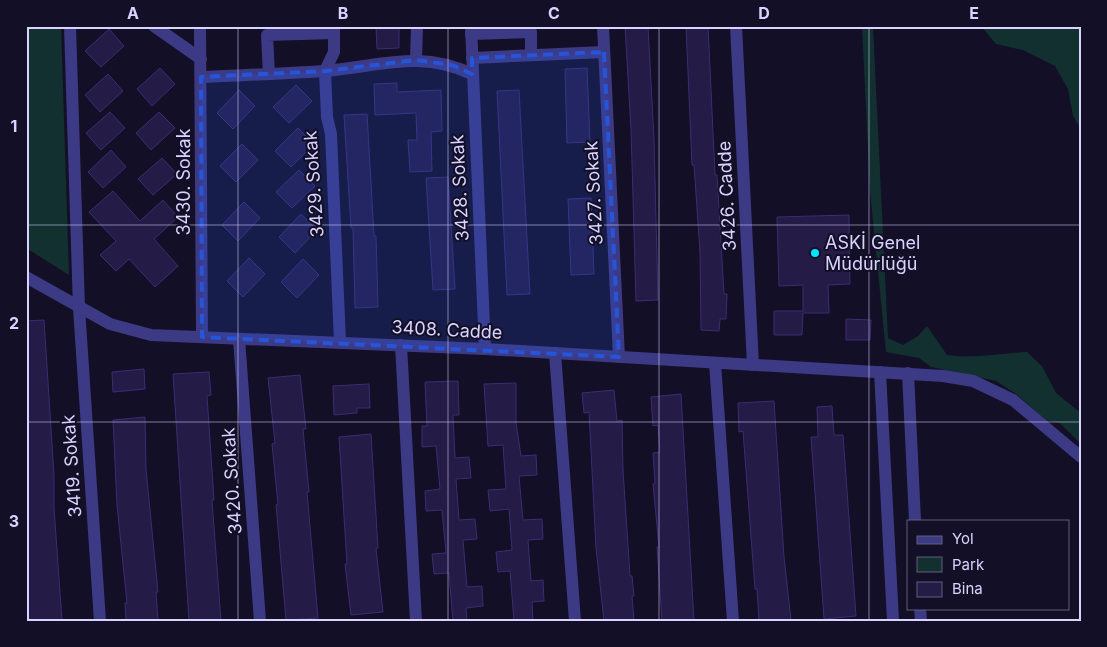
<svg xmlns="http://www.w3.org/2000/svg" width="1107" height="647" font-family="Inter,sans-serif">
  <rect width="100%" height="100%" fill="#130f26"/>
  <g fill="#12302f">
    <polygon points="26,26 61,26 69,275 26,248"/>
    <path d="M862 26H873L888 338 903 345 918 336 927 326 947 355C973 359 1000 353 1027 352L1042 366 1056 393 1081 413V444L1060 423 1047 421 1016 394 996 381 931 367 919 358 886 352 870 191Z"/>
    <polygon points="981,26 1081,26 1081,126 1079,126 1073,116 1068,89 1055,66 1023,50 996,44"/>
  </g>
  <g fill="#241b47" stroke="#3b2d73">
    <polygon points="376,26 399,26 399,48 377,49"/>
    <polygon points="625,26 648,26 654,139 658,300 636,301 631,129"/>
    <polygon points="686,26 708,26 715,175 717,175 724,294 727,294 726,319 720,319 719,331 701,330 700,252 694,165 692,165"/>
    <polygon points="109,29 124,46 101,67 85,51"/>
    <polygon points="160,68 175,84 152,106 137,89"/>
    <polygon points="587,68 590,142 567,143 565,69"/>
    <polygon points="108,74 123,91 100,112 85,95"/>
    <polygon points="397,83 397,92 441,90 442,131 431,132 432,171 410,172 408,140 417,140 416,113 375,115 374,84"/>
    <polygon points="296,85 312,101 289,123 273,107"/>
    <polygon points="239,90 255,106 233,129 217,113"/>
    <polygon points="519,90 530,294 507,295 497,91"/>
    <polygon points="110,112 125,128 101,150 86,133"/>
    <polygon points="159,112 175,128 151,150 136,133"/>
    <polygon points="367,114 374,236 376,236 378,307 355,308 353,228 351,228 344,115"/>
    <polygon points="298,128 314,144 291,167 275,151"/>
    <polygon points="242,144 258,160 236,182 220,166"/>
    <polygon points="111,150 126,167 103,188 88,172"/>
    <polygon points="162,158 177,174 153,195 138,179"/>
    <polygon points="299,170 315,186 292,208 276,192"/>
    <polygon points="448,177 455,289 433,290 426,178"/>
    <polygon points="113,191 140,221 163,200 178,217 154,239 178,266 155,287 129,259 116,271 100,255 116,241 89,212"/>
    <polygon points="591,198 594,274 571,275 568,199"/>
    <polygon points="244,202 260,218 238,241 222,225"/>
    <polygon points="301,214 317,230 295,253 279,237"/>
    <polygon points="849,215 850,284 828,285 829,313 803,313 802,335 774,335 774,311 803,311 803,285 779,286 777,217"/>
    <polygon points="249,258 265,274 243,297 227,281"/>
    <polygon points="303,259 319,275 297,298 281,282"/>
    <polygon points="846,319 871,320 870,340 846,340"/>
    <polygon points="44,320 54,475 54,508 62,621 29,621 28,609 26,562 26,321"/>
    <polygon points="144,369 145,389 113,392 112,372"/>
    <polygon points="209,372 211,395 207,396 214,500 212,500 221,621 189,621 173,374"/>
    <polygon points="300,375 306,429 303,429 309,492 307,492 318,618 286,620 276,505 278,504 272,444 275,443 268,378"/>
    <polygon points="458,381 459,415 453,415 455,458 469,457 471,478 456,479 459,520 475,519 477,539 463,540 467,587 482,586 483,606 466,608 467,621 453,621 449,573 434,574 432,554 446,553 442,510 426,511 425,491 440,489 436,446 422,447 422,426 427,426 425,382"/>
    <polygon points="516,383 516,423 521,456 536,455 537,475 519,476 523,520 542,519 543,539 528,540 531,581 543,580 544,601 532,602 533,621 514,621 510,571 498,572 496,552 512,550 509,509 490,511 488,490 506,489 503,445 488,446 484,384"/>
    <polygon points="369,384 370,408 357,408 357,413 334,415 333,386"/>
    <polygon points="614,390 617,421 622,420 623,470 630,576 632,576 634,596 632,596 634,621 604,621 596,548 589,412 584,413 582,393"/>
    <polygon points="681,394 694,621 662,621 657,547 659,547 653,484 655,483 653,453 660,452 658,425 653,426 651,397"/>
    <polygon points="774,401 784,557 791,620 759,621 757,589 755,589 743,431 739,432 738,403"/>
    <polygon points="832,406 834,435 843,435 856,616 824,619 811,437 818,437 817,407"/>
    <polygon points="145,417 146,469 158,592 156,592 158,621 126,621 125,603 127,603 117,505 113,420"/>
    <polygon points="371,434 378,548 376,549 383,612 351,615 345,564 347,564 339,437"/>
  </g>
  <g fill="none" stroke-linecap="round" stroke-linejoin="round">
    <g stroke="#3d3a85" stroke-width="12">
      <polyline points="70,26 79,308 100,621"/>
      <polyline points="154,26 201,59"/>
      <polyline points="200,26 202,337"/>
      <polyline points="334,26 334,52 325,71 327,117 331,134 340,342"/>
      <polyline points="471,26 485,349"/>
      <polyline points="603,26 619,357"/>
      <polyline points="736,26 753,365"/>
      <polyline points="471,34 531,32 531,55"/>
      <polyline points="472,58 604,52"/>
      <polyline points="416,60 417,26"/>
      <polyline points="269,74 267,35 334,33"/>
      <path d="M201 77C241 75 282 74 323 71 378 67 419 49 472 74"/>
      <polyline points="26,277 110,324 151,335 485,349 943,376 973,381 1013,400 1081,457"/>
      <polyline points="239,339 260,621"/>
      <polyline points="401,345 416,621"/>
      <polyline points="555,353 575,621"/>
      <polyline points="715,363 733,621"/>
      <polyline points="880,372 893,621"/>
      <polyline points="908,373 915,521"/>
      <polyline points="920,608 921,621"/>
    </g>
  </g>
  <path fill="#2655da" fill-opacity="0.2" stroke="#2655da" stroke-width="4" stroke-dasharray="10 6" stroke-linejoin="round" d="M604 52 619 357 202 337 201 77 325 71 416 60 452 65 472 74V58Z"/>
  <path fill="none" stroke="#d9d4ff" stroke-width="1" stroke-opacity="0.55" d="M238 26V621M448 26V621M659 26V621M869 26V621M26 225H1081M26 422H1081"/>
  <circle fill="#00e5ff" stroke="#130f26" stroke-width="2" cx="815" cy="253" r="5"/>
  <g text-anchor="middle" stroke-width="4" stroke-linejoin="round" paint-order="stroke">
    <g font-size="18" fill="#d9d4ff" stroke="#130f26">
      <text transform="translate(184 182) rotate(-90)" y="6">3430. Sokak</text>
      <text transform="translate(314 184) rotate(-94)" y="6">3429. Sokak</text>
      <text transform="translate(460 188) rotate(-93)" y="6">3428. Sokak</text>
      <text transform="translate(594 193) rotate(-93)" y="6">3427. Sokak</text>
      <text transform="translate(727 196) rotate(-93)" y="6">3426. Cadde</text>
      <text transform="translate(447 330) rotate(3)" y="6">3408. Cadde</text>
      <text transform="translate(72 466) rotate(-94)" y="6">3419. Sokak</text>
      <text transform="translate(232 481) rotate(-94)" y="6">3420. Sokak</text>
    </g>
    <g font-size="18" fill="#d9d4ff" stroke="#130f26" text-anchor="start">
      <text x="825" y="249">ASKİ Genel<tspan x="825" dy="21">Müdürlüğü</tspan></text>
    </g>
  </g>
  <rect width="1107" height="647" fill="none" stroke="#130f26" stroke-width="55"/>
  <rect x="907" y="520" width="162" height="90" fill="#130f26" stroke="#625e7d"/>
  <rect x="917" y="536" width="25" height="8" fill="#3d3a85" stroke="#625e7d"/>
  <text x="952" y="544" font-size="15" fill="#d9d4ff">Yol</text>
  <rect x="917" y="557" width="25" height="15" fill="#12302f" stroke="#625e7d"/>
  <text x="952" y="570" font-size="15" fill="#d9d4ff">Park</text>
  <rect x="917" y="582" width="25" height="15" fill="#241b47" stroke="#625e7d"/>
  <text x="952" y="594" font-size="15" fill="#d9d4ff">Bina</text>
  <rect x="28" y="28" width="1052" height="592" fill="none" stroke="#d9d4ff" stroke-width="2"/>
  <g font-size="16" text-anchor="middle" font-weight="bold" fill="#d9d4ff">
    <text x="133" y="19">A</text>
    <text x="343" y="19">B</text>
    <text x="554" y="19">C</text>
    <text x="764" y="19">D</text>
    <text x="974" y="19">E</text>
    <text x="14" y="132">1</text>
    <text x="14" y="329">2</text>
    <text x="14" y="527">3</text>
  </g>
</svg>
